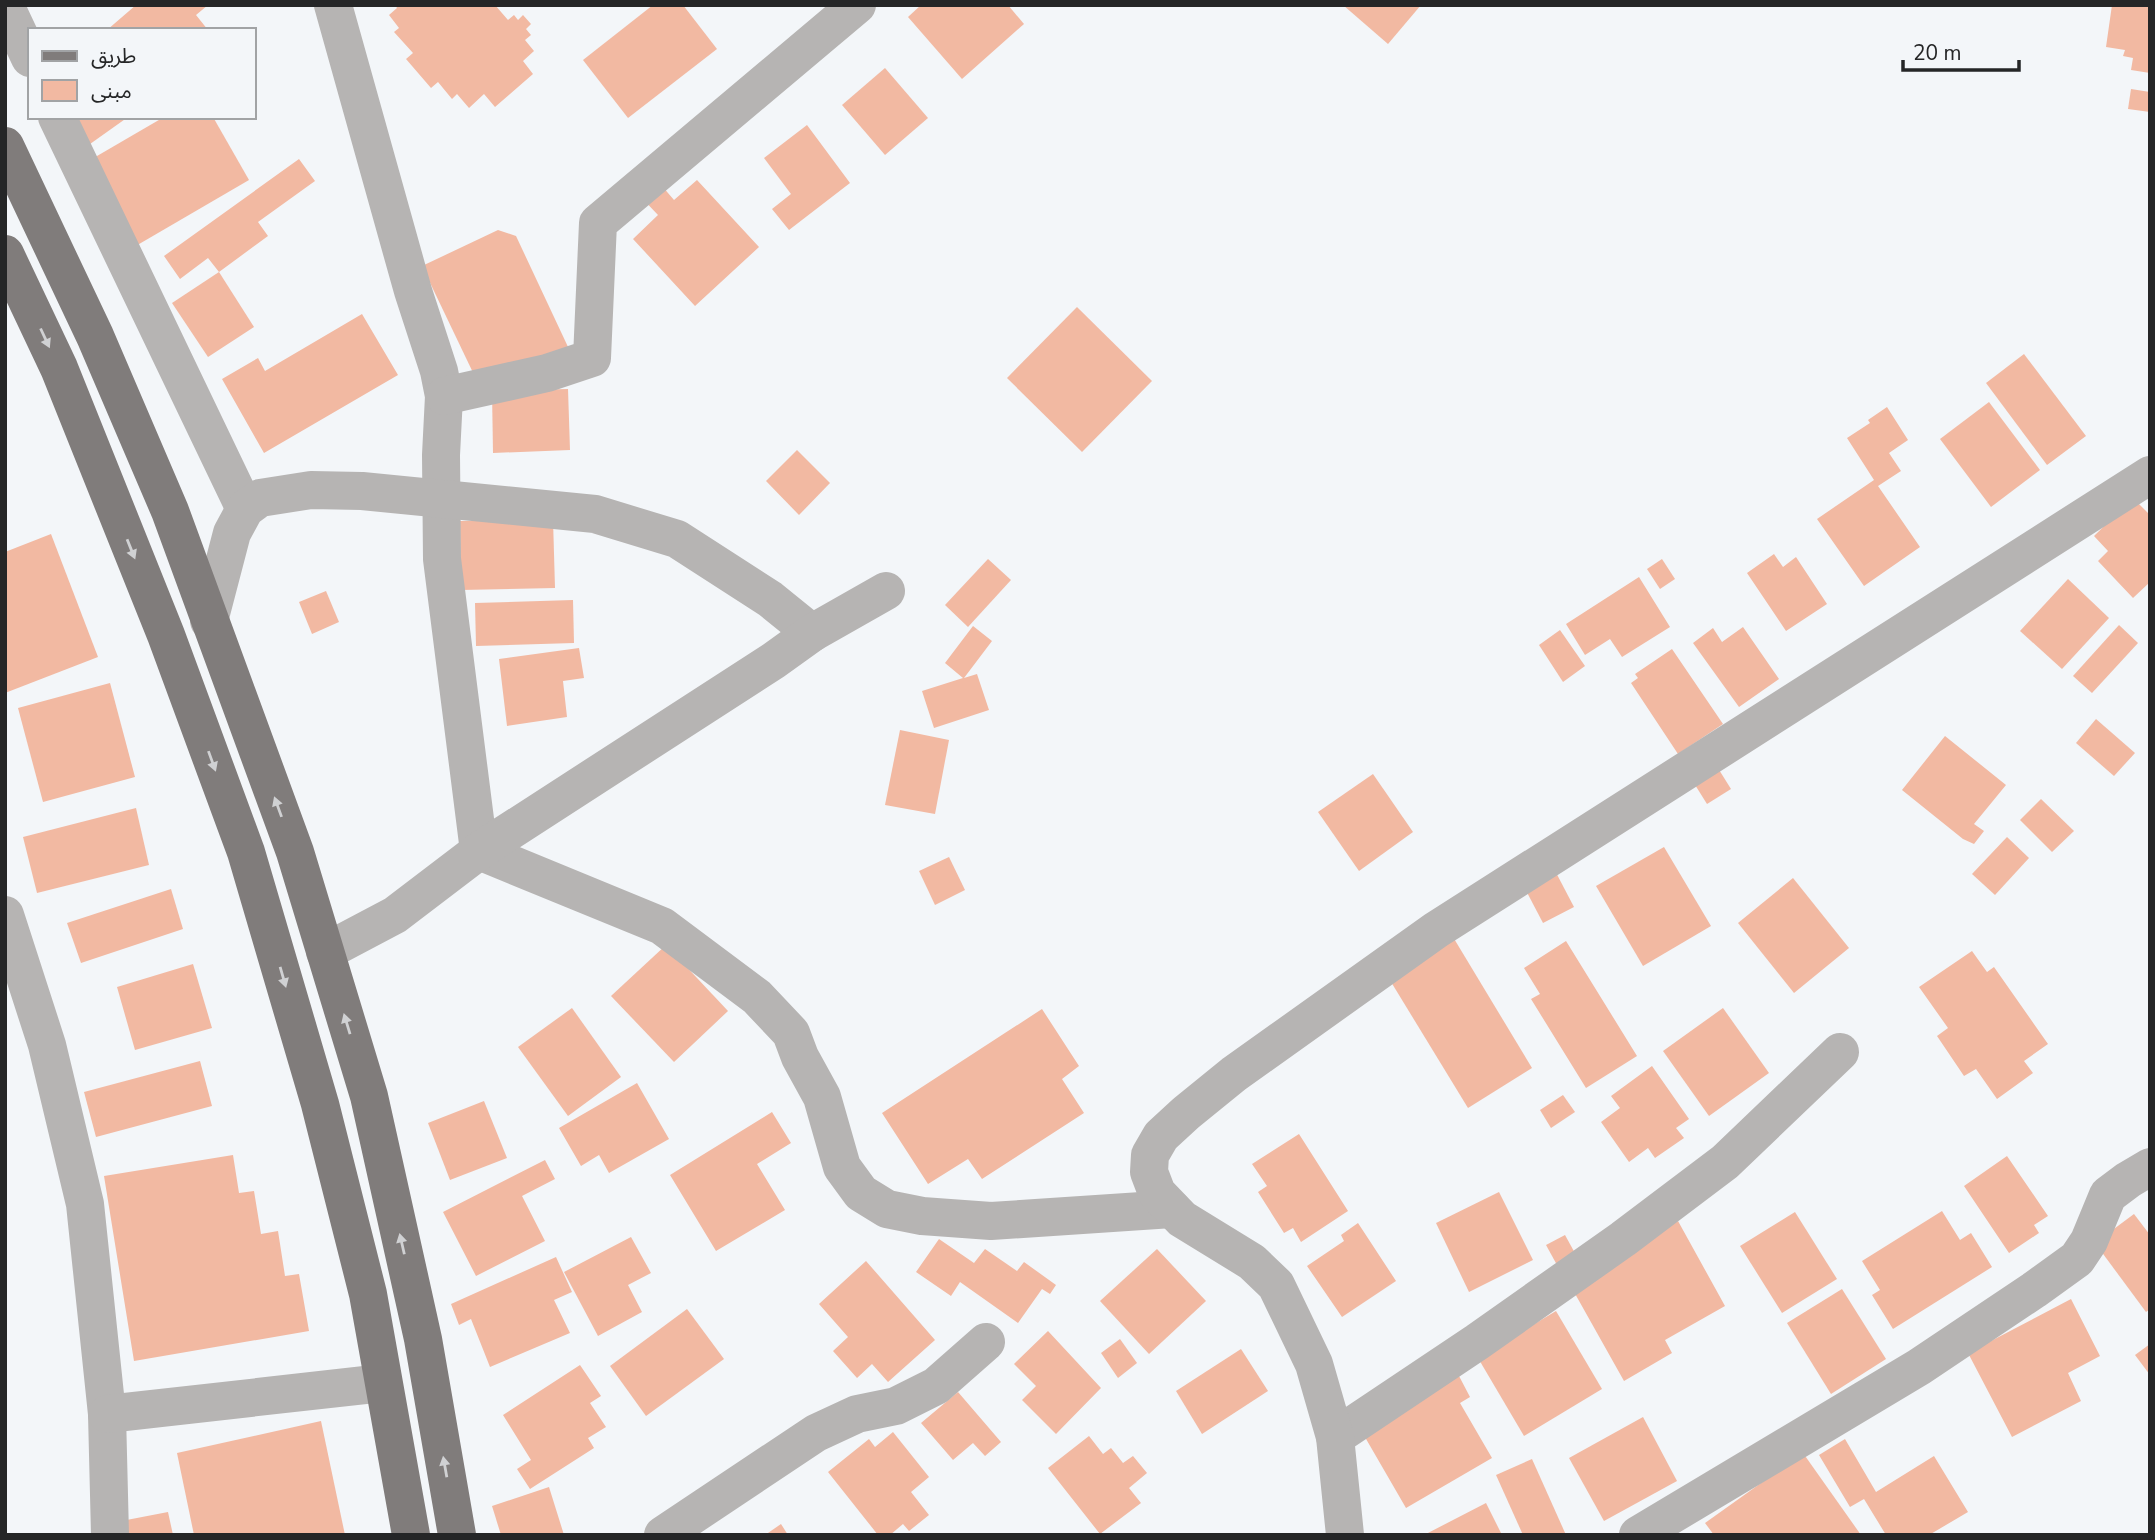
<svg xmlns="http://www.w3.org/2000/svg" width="2155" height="1540" font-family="'Nunito Sans','Noto Sans Arabic',sans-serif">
  <rect width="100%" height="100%" fill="#f3f6f9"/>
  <g fill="#f2b9a2">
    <polygon points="136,5 208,5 196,15 208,30 107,30"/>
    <polygon points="395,5 495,5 508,20 514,15 518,20 523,15 531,24 526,29 531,35 525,40 534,51 523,61 533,74 495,107 484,94 469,108 457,94 452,99 438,82 431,88 406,59 413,53 394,32 399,28 389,15 397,8"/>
    <polygon points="653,5 683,5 717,49 628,118 583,60"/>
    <polygon points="921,5 1008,5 1024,24 962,79 908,17"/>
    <polygon points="1343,5 1421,5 1388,44"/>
    <polygon points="2112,5 2150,5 2150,73 2131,70 2133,58 2123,56 2125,50 2106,47"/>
    <polygon points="885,68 928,118 885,155 842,105"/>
    <polygon points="2131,89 2150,92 2150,112 2128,109"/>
    <polygon points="64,117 128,117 83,149"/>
    <polygon points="164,117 213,117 249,180 134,247 85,163"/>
    <polygon points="807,125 850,183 789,230 772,209 791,194 764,158"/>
    <polygon points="299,159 315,181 258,222 268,236 219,272 208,258 180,279 164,256"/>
    <polygon points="656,179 674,200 697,180 759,247 695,306 633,239 658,215 639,195"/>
    <polygon points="498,230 516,236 569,349 477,381 422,266"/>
    <polygon points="219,272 254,327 208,357 172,303"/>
    <polygon points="1077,307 1152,381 1082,452 1007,378"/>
    <polygon points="362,314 398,375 264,453 222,379 258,358 265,371"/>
    <polygon points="2024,354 2086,436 2047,465 1986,383"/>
    <polygon points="568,389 570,450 493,453 492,391"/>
    <polygon points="1989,402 2040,470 1991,507 1940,439"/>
    <polygon points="1887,407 1908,440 1889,453 1901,471 1878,486 1920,547 1864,586 1817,519 1874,480 1847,438 1870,423 1868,420"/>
    <polygon points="797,450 830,483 799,515 766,481"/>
    <polygon points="2133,498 2150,515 2150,582 2133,598 2098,561 2108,551 2094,536"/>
    <polygon points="553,519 555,588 461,590 460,521"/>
    <polygon points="51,534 98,657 5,693 5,552"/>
    <polygon points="1774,554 1783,567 1796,557 1827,604 1786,631 1747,573"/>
    <polygon points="988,559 1011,580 968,627 945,605"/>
    <polygon points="1662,559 1675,579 1660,589 1647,569"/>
    <polygon points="1639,577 1670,627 1622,657 1610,639 1585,655 1566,624"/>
    <polygon points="2068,579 2109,618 2062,669 2020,631"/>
    <polygon points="326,591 339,622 312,634 299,602"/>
    <polygon points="573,600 574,643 476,646 475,603"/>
    <polygon points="2119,625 2138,643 2092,693 2073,676"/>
    <polygon points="973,626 992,641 964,678 977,674 989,710 934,728 922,691 963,678 945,663"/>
    <polygon points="1743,627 1779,679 1739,707 1693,643 1713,628 1722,642"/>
    <polygon points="1560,630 1585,666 1563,682 1539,645"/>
    <polygon points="579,648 584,678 563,681 567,717 507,726 499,659"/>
    <polygon points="1672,649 1723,724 1678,754 1631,683 1638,678 1635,674"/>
    <polygon points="110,683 135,777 43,802 18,708"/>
    <polygon points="2096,719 2135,753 2114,776 2076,743"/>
    <polygon points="900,730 949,740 935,814 885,805"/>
    <polygon points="1945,736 2006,785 1974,824 1984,831 1974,844 1963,839 1902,790"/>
    <polygon points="1716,765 1731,789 1707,804 1692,780"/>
    <polygon points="1373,774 1413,832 1359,871 1318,812"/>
    <polygon points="2041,799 2074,831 2052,852 2020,820"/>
    <polygon points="136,808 149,865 37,893 23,837"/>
    <polygon points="2007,837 2029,858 1995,895 1972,874"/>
    <polygon points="1664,847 1711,926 1643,966 1596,886"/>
    <polygon points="949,857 965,890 935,905 919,871"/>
    <polygon points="1552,865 1574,907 1543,923 1521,881"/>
    <polygon points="1793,878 1849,948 1794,993 1738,923"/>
    <polygon points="171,889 183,929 81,963 67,923"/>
    <polygon points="1453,937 1532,1068 1468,1108 1388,977"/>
    <polygon points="1566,941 1637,1056 1586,1088 1531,999 1540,994 1524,968"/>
    <polygon points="666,945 728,1011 674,1062 611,996"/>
    <polygon points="1972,951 1987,972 1994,967 2048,1044 2024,1061 2033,1073 1997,1099 1976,1069 1964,1076 1937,1036 1948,1028 1919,987"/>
    <polygon points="193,964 212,1028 135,1050 117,987"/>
    <polygon points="572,1008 621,1077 568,1116 518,1047"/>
    <polygon points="1723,1008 1769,1073 1709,1116 1663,1051"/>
    <polygon points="1042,1009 1079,1066 1062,1079 1084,1113 982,1179 968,1159 928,1184 882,1113"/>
    <polygon points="200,1061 212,1106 96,1137 84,1092"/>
    <polygon points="1652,1066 1689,1119 1676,1128 1684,1138 1655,1158 1648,1148 1629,1162 1601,1122 1620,1108 1611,1096"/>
    <polygon points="637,1083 669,1139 609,1173 599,1155 581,1166 559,1128"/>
    <polygon points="1563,1095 1575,1112 1551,1128 1540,1110"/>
    <polygon points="484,1101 507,1158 450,1180 428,1123"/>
    <polygon points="772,1112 791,1143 757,1164 785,1210 716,1251 670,1175"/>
    <polygon points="1299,1134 1348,1211 1301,1242 1293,1228 1284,1233 1258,1192 1267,1186 1252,1164"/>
    <polygon points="233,1155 239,1193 254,1191 261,1234 278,1231 285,1276 299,1274 309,1331 134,1361 104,1176"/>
    <polygon points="2007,1156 2048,1216 2034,1225 2039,1233 2009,1253 1964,1186"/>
    <polygon points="545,1160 555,1179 522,1196 545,1241 476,1276 443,1212"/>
    <polygon points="1499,1192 1533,1260 1469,1292 1436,1223"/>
    <polygon points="1942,1211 1960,1240 1971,1233 1992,1267 1893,1329 1872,1295 1880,1290 1862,1261"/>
    <polygon points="1795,1212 1837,1279 1782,1313 1740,1246"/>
    <polygon points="2134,1214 2150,1235 2150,1309 2146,1312 2095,1243"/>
    <polygon points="1678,1221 1725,1306 1665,1340 1672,1353 1624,1381 1569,1283"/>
    <polygon points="1358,1223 1396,1281 1342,1317 1307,1266 1344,1241 1341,1235"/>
    <polygon points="1565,1235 1576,1255 1557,1265 1546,1245"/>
    <polygon points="631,1237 651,1273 628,1285 642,1312 598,1336 564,1272"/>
    <polygon points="939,1239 974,1263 985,1249 1017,1271 1024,1262 1056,1285 1050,1294 1042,1289 1018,1323 960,1282 951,1296 916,1272"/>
    <polygon points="1157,1249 1206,1301 1149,1354 1100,1301"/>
    <polygon points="556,1257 572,1292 554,1300 570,1333 490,1367 471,1319 459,1325 451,1304"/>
    <polygon points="866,1261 935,1340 888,1382 872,1364 857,1378 833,1351 848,1337 819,1304"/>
    <polygon points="1842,1289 1886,1359 1831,1394 1787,1323"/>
    <polygon points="2071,1299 2100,1356 2068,1373 2081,1401 2012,1437 1968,1353"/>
    <polygon points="687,1309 724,1359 646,1416 610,1366"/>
    <polygon points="1556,1311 1602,1389 1524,1436 1478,1358"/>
    <polygon points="1048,1331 1101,1388 1056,1434 1022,1400 1036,1386 1014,1364"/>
    <polygon points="1120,1339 1137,1363 1118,1378 1101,1353"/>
    <polygon points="2150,1344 2150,1375 2135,1355"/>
    <polygon points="1241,1349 1268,1391 1202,1434 1176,1391"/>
    <polygon points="580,1365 601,1396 590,1403 606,1427 588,1438 594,1448 530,1489 517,1469 531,1460 503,1415"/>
    <polygon points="1459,1376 1470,1397 1460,1403 1492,1458 1406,1508 1362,1432"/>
    <polygon points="958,1392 1001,1442 985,1456 973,1443 953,1460 921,1423"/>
    <polygon points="1643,1417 1677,1481 1604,1521 1569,1458"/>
    <polygon points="321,1421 345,1535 194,1535 177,1453"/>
    <polygon points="893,1432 929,1477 911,1492 929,1515 909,1531 903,1524 890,1535 878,1535 828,1472 869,1439 875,1447"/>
    <polygon points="1089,1436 1103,1454 1111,1448 1123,1463 1133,1456 1147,1473 1129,1488 1141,1503 1100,1534 1048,1468"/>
    <polygon points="1845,1439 1876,1492 1934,1456 1968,1512 1929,1535 1886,1535 1864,1499 1850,1507 1819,1455"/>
    <polygon points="1803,1453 1861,1535 1714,1535 1705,1523"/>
    <polygon points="1532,1459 1566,1535 1523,1535 1496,1475"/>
    <polygon points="549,1487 564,1535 501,1535 492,1506"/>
    <polygon points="1486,1503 1502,1535 1424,1535"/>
    <polygon points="168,1512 173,1535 114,1535 111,1523"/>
    <polygon points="781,1524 788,1535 765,1535"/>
  </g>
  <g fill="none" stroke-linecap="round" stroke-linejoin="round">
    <g stroke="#b6b4b3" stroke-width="38">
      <polyline points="5,5 30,58"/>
      <polyline points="333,5 413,291 439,371 444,396 441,455 442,559 479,851"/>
      <polyline points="57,117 245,509"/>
      <polyline points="444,396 547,373 592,358 598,223 857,5"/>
      <polyline points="209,621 232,533 245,509 260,498 311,490 362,491 595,514 677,539 770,599 812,633"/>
      <polyline points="479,851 662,926 757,997 791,1033 800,1057 822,1097 842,1167 861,1193 887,1209 922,1216 991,1221 1172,1209"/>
      <polyline points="5,915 47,1045 85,1204 107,1414 110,1535"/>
      <polyline points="325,952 395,915 479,851 773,661 812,633 886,591"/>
      <polyline points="107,1414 383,1383"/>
      <polyline points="1335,1437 1477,1342 1623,1239 1725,1162 1840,1052"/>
      <polyline points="663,1535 816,1433 857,1414 896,1406 936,1386 986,1342"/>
      <polyline points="1345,1535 1335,1437 1314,1364 1276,1285 1252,1262 1182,1219 1157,1193 1149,1172 1150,1155 1161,1136 1186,1113 1234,1074 1436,930 2150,475"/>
      <polyline points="1638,1535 1919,1367 2034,1290 2077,1259 2089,1241 2108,1195 2128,1180 2150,1167"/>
    </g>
    <g stroke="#807c7b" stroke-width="38">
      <polyline points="5,146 95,336 170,511 295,852 369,1096 423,1339 457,1535"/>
      <polyline points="5,254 59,368 166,635 246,852 320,1104 368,1294 411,1535"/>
    </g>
  </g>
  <defs><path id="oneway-solid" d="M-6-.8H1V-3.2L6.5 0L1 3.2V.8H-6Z" transform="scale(1.75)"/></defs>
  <g fill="#d0d1d3">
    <use href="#oneway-solid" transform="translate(45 338) rotate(65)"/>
    <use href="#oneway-solid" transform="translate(131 549) rotate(68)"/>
    <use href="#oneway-solid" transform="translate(212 761) rotate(70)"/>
    <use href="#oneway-solid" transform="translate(278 807) rotate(-110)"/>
    <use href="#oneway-solid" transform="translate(283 977) rotate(74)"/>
    <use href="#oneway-solid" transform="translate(347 1024) rotate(-107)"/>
    <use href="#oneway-solid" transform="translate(402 1244) rotate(-103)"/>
    <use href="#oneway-solid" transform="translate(445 1467) rotate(-100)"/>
  </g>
  <rect width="2155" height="1540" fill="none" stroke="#252627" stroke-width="14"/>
  <rect x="28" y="28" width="228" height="91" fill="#f3f6f9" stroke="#a1a3a5" stroke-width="2"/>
  <rect x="42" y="51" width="35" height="10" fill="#807c7b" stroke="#a1a3a5" stroke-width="2"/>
  <text x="91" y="63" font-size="21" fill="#252627">طريق</text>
  <rect x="42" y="80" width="35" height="21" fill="#f2b9a2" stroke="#a1a3a5" stroke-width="2"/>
  <text x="91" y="98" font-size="21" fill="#252627">مبنى</text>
  <path d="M1903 60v10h116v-10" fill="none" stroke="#252627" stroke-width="3.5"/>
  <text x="1913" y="60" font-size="21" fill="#252627" stroke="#f3f6f9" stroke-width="5" paint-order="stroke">20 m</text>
</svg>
